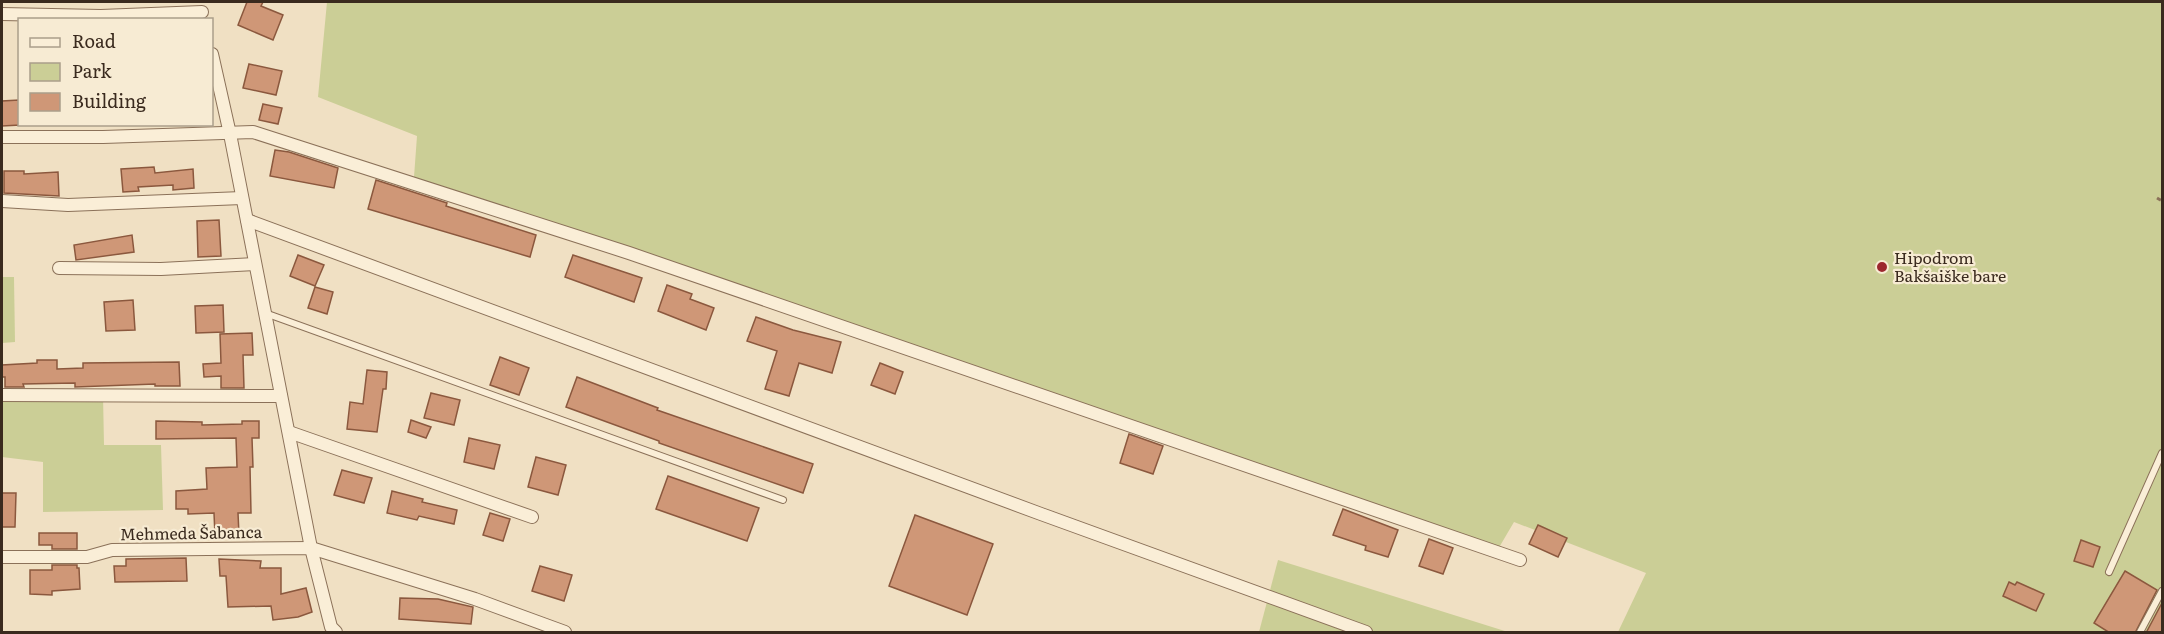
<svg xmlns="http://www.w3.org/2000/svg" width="2164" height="634" font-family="Literata,serif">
  <rect width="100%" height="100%" fill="#f0e0c3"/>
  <g fill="#cbce96">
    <polygon points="327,2 2162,2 2162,632 1618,632 1646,573 1514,522 1494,556 478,203 414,177 417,136 318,97"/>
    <polygon points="2,277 14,277 15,342 2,343"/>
    <polygon points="2,395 103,395 104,445 161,445 163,510 43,512 43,462 2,457"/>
    <polygon points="1278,560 1508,632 1259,632"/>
  </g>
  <g fill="#cf9777" stroke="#8b583e" stroke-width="1.5">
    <polygon points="247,2 263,2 261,6 283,15 273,40 238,25"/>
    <polygon points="249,64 282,71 276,95 243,88"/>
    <polygon points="19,100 20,125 2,126 2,101"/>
    <polygon points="263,104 282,108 278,124 259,120"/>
    <polygon points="275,150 289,152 338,168 334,188 270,176"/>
    <polygon points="154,167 155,173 193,169 194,188 173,190 173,185 138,187 139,191 123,192 121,169"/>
    <polygon points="4,171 24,171 24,174 58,172 59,196 4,193"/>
    <polygon points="376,180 447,203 446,206 536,235 530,257 368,209"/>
    <polygon points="219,220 221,256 198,257 197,221"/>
    <polygon points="132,235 134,252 76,260 74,245"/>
    <polygon points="298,255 324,265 315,286 290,276"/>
    <polygon points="573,255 642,278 634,302 565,277"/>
    <polygon points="667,285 692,294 690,299 714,308 706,330 658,311"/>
    <polygon points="315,287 333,292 327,314 308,308"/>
    <polygon points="133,300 135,330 106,331 104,302"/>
    <polygon points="223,305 224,332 196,333 195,306"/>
    <polygon points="756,317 793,330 841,342 832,373 799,363 789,396 765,389 777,351 747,341"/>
    <polygon points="252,333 253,355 243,355 244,388 221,388 221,376 204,377 203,364 221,363 220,334"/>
    <polygon points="500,357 529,368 519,395 490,385"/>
    <polygon points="37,360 57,360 57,369 83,368 83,363 179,362 180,386 155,386 155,384 75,387 75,383 23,384 24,387 5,387 5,377 2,377 2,365 37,363"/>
    <polygon points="880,363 903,372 895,394 871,385"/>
    <polygon points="367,370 387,372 386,389 383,389 377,432 347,429 350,402 363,404"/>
    <polygon points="577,377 658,408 657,410 813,464 803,493 659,443 659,441 566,407"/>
    <polygon points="431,393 460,400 454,425 424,418"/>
    <polygon points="411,420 431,427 426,438 408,432"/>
    <polygon points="156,421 202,422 202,425 242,424 242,421 259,421 259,438 252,438 253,467 250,467 251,513 238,513 239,535 215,536 214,513 188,514 188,509 176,509 176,491 207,489 206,468 237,467 236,438 156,439"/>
    <polygon points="1129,434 1163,446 1153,474 1120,463"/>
    <polygon points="469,438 500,445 494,469 464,462"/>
    <polygon points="536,457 566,465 558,495 528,487"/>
    <polygon points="342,470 372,478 364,503 334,495"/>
    <polygon points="668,476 759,508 747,541 656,509"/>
    <polygon points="392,491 423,499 422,502 457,510 454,524 419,516 417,520 387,513"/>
    <polygon points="2,493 16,493 15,527 2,527"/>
    <polygon points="1343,509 1398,530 1388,557 1365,550 1366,546 1333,535"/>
    <polygon points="490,513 510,519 503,541 483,535"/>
    <polygon points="915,515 993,544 967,615 889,586"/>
    <polygon points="1538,525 1567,538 1558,557 1529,544"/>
    <polygon points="39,533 77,533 77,549 52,549 52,545 39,545"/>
    <polygon points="1429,539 1453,548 1443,574 1419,566"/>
    <polygon points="2081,540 2100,547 2093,567 2074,561"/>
    <polygon points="186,558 187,581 115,582 114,566 126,566 126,559"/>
    <polygon points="219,559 261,561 260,568 281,568 281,594 306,588 312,612 298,617 273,620 271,606 228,607 226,576 220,576"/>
    <polygon points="52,565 77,565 77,568 79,568 80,589 52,591 52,595 30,594 30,570 52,570"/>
    <polygon points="540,566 572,575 564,601 532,591"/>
    <polygon points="2125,571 2157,590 2135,633 2110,633 2094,623"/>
    <polygon points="2009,582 2015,585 2017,582 2044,594 2036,611 2003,596"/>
    <polygon points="400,598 438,599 473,607 471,624 399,619"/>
    <polygon points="2163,601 2163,633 2146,633"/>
  </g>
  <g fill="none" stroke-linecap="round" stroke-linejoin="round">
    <g stroke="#8b7159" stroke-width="8">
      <g id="service">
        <polyline points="265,313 783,500"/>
        <polyline points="2109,572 2162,453"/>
        <polyline points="2140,632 2162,591"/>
      </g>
    </g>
    <g stroke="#8b7159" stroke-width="14">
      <g id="minor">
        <polyline points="2,14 101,16 202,12"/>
        <polyline points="212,54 230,134 311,548 331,627 336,632"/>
        <polyline points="2,137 103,137 253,132 629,253 1520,560"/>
        <polyline points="2,201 68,205 242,198"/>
        <polyline points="247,220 1041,514 1366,632"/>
        <polyline points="59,268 161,269 255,264"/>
        <polyline points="2,395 281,396"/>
        <polyline points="289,432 532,517"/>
        <polyline points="2,557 87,557 112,550 311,548 475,599 565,632"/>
      </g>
    </g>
    <polyline stroke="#8b7159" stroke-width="3" stroke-dasharray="4.5 3" stroke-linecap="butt" points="2157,198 2162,201"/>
    <use href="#service" stroke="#faeed7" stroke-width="6"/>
    <use href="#minor" stroke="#faeed7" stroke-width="12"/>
  </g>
  <circle fill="#9c272e" stroke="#f7ebd3" stroke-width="2" cx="1882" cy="267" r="6"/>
  <g text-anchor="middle" stroke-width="4.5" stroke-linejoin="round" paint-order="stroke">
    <g font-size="16" fill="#3a2a1e" stroke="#f7ebd3" text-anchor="start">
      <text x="1894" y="264">Hipodrom<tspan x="1894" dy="18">Bakšaiške bare</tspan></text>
    </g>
    <g font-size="16" fill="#3a2a1e" stroke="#f7ebd3">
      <text transform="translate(191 533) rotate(-1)" y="6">Mehmeda Šabanca</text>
    </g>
  </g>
  <rect width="2164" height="634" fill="none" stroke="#3a2a1e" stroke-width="6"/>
  <rect x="18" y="18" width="195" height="108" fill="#f7ebd3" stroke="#ab9e8b" stroke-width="1.5"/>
  <rect x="30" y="38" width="30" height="9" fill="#faeed7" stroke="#ab9e8b" stroke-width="1.5"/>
  <text x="72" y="48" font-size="18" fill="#3a2a1e">Road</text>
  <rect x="30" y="63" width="30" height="18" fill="#cbce96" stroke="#ab9e8b" stroke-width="1.5"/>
  <text x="72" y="78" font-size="18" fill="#3a2a1e">Park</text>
  <rect x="30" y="93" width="30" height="18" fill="#cf9777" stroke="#ab9e8b" stroke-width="1.5"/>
  <text x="72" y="108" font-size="18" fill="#3a2a1e">Building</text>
</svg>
